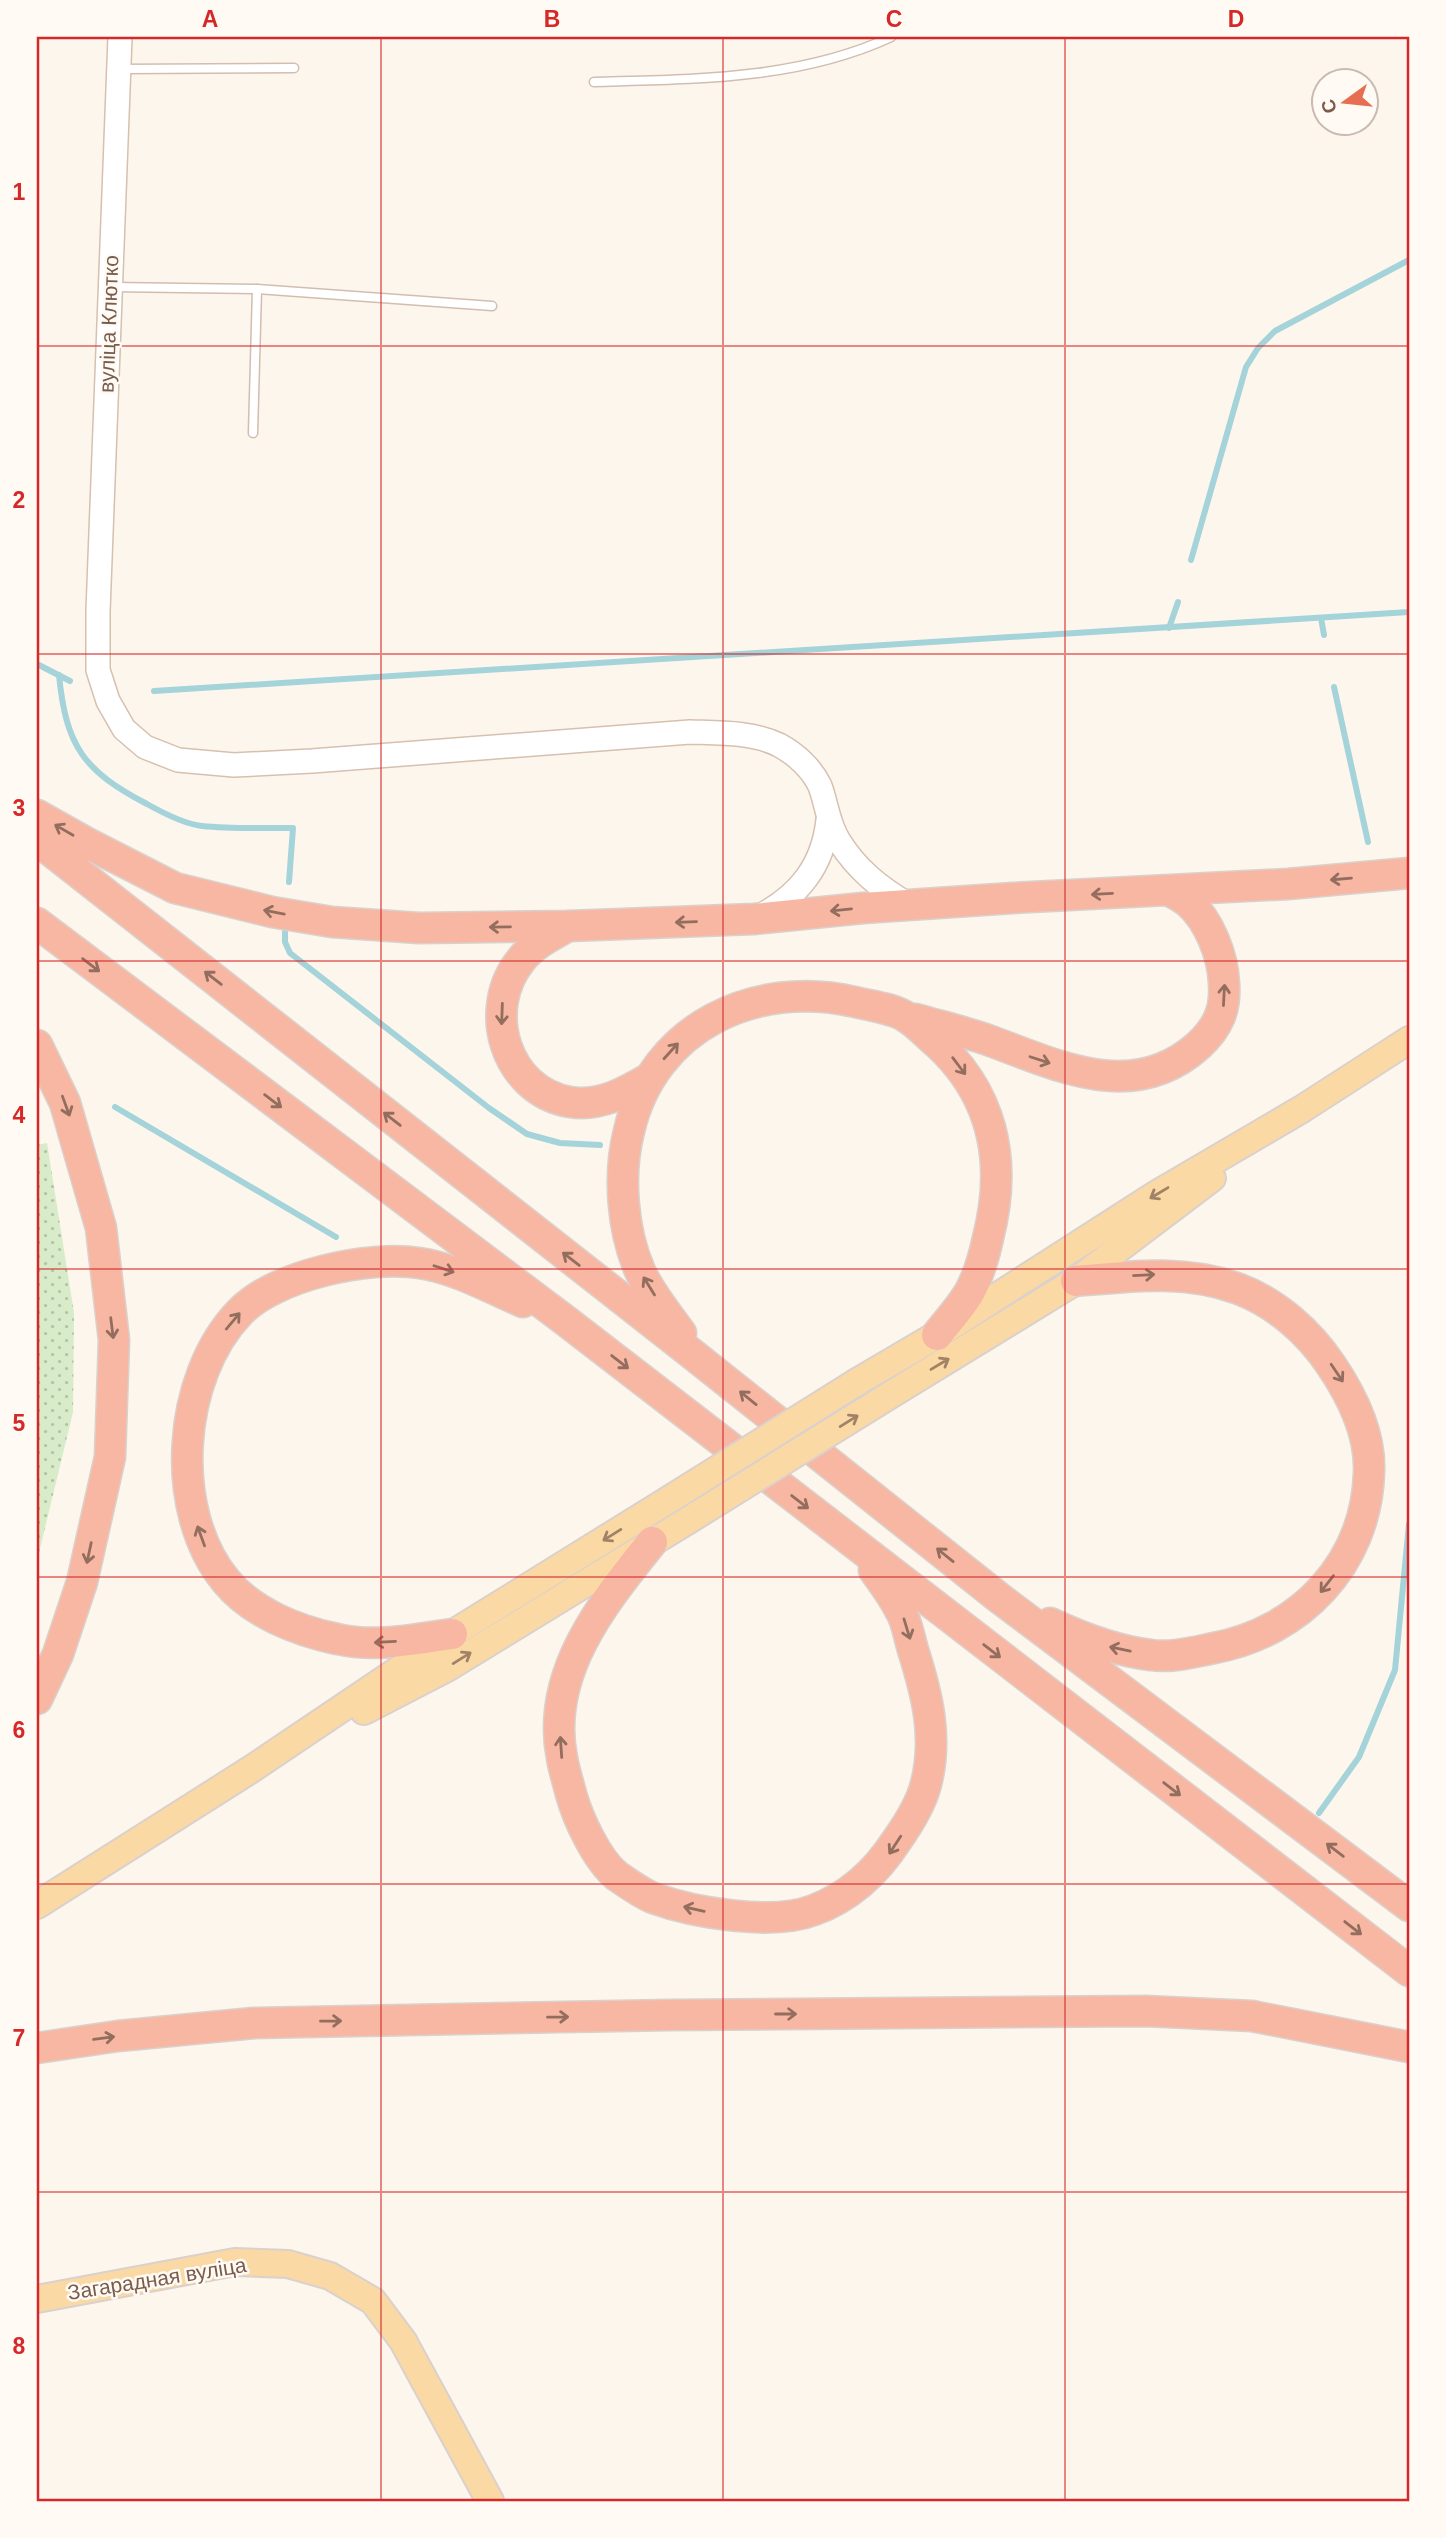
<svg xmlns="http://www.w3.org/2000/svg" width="1446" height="2538" font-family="Arial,sans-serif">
  <defs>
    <pattern id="grass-dots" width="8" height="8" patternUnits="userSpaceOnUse" patternTransform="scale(1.75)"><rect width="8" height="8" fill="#d8ecc9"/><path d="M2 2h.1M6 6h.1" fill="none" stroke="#b4c2a5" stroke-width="1.8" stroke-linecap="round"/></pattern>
  </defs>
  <rect width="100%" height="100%" fill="#fdf6ec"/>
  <polygon fill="url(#grass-dots)" points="47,1143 74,1313 73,1412 37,1561 37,1145"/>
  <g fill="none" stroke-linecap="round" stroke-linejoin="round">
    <g stroke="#a5d3da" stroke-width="6">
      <polyline points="1191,560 1246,367 1258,348 1275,331 1409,260"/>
      <polyline points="1321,618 1324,635"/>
      <polyline points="1169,628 1178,602"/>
      <polyline points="37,664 70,681"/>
      <path d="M59 675C66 747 84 771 147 804 163 813 184 824 202 826 232 829 263 828 293 828L289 882"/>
      <polyline points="1334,687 1368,842"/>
      <polyline points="154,691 1409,612"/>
      <polyline points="285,932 285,942 290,953 489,1108 527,1134 560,1143 600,1145"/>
      <polyline points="115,1107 336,1237"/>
      <polyline points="1319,1813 1359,1757 1395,1670 1409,1524"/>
    </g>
    <g stroke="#d1beb0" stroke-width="11">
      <g id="lane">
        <polyline points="122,69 294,68"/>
        <path d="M594 82C694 79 798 80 891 37"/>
        <polyline points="111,287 257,289 492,306"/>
        <polyline points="253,433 257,289"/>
      </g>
    </g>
    <g stroke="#d6c0b0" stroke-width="26">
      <g id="secondary">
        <path d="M120 37 98 611V670L108 701 124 729 145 747 178 760 234 765 312 761 690 732C719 733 753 732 779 745 796 754 812 769 820 786 827 805 828 824 839 841 857 870 880 888 909 905"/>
        <path d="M758 917C799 896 823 866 828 820"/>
      </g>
    </g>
    <g stroke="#dad1cd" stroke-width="30">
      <g id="primary">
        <polyline points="857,1382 937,1335 1157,1194 1302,1109 1409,1040"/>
        <polyline points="882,1400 1076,1281 1212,1178"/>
        <polyline points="364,1711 447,1668 687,1521"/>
        <polyline points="37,1905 250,1770 452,1634 670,1499"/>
        <polyline points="37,2299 235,2262 288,2264 330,2276 373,2301 403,2341 490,2501"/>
      </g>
    </g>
    <g stroke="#dad1cd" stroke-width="33">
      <g id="highway">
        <polyline points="37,815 85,842 175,888 272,912 332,922 419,928 569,926 754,919 863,908 1013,898 1288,884 1409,873"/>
        <polyline points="37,840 691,1353 998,1597 1409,1906"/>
        <polyline points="37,923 566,1321 1409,1971"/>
        <path d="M568 926C551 936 533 944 521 960 481 1009 505 1091 570 1102 600 1107 626 1092 650 1078"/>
        <path d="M916 1019C940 1026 965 1032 988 1040 1059 1066 1134 1104 1199 1045 1218 1027 1226 1010 1224 983 1223 956 1209 920 1188 902 1183 898 1176 894 1170 891"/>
        <polyline points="37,1045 65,1103 101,1228 114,1340 110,1457 82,1582 58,1654 37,1699"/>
        <path d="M681 1333C667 1314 650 1293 640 1271 622 1230 618 1174 629 1131 653 1026 756 979 855 1002 871 1006 892 1008 906 1017 915 1022 923 1031 930 1037 993 1090 1008 1160 988 1238 984 1257 978 1277 969 1293 960 1308 947 1322 937 1335"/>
        <path d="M652 1542C603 1603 545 1674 562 1758 564 1770 568 1782 571 1794 578 1819 597 1860 617 1876 627 1883 641 1893 653 1898 694 1913 773 1926 814 1910 849 1897 877 1871 897 1840 909 1823 921 1804 926 1784 938 1737 927 1694 913 1650 909 1637 907 1621 900 1610 893 1596 883 1583 874 1570"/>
        <path d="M1050 1623C1082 1638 1116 1651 1151 1655 1171 1658 1194 1652 1214 1648 1300 1632 1366 1564 1369 1473 1371 1434 1352 1396 1331 1365 1309 1332 1276 1303 1239 1289 1186 1269 1131 1276 1076 1281"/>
        <path d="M452 1634C414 1639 376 1648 337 1639 298 1631 252 1613 226 1581 168 1511 177 1377 240 1312 276 1275 369 1255 419 1263 455 1268 490 1288 523 1302"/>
        <polyline points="37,2048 118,2036 254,2023 670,2015 1145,2011 1252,2016 1409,2047"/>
      </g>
    </g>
    <use href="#lane" stroke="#fff" stroke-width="8"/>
    <use href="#secondary" stroke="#fff" stroke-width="23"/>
    <use href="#primary" stroke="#fbd9a5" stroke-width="26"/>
    <use href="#highway" stroke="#f7b7a3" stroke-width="30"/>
    <g stroke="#dad1cd" stroke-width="30" stroke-linecap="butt">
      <g id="primary-bridge">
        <polyline points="670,1499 857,1382"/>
        <polyline points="687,1521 882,1400"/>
      </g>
    </g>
    <use href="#primary-bridge" stroke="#fbd9a5" stroke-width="26"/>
  </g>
  <defs><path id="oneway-shaft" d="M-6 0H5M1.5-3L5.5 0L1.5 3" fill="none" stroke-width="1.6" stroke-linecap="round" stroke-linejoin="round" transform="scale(1.75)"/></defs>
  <g stroke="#936e5e">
    <use href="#oneway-shaft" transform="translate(64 830) rotate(-150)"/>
    <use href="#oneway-shaft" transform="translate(1341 879) rotate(175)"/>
    <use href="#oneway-shaft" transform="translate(1102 894) rotate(177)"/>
    <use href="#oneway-shaft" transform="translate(841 910) rotate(174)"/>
    <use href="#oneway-shaft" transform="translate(274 912) rotate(-169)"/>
    <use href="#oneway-shaft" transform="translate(686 922) rotate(178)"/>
    <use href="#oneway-shaft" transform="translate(500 927) rotate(179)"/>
    <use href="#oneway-shaft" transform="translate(91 965) rotate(37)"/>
    <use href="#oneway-shaft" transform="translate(213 978) rotate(-142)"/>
    <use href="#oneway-shaft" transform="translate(1224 995) rotate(-87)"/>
    <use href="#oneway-shaft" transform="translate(502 1014) rotate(92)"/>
    <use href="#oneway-shaft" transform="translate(671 1051) rotate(-48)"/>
    <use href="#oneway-shaft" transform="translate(1040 1060) rotate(18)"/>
    <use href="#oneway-shaft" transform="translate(959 1066) rotate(53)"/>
    <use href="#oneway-shaft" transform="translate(273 1101) rotate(37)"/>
    <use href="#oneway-shaft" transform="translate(66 1106) rotate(70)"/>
    <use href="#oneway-shaft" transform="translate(392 1119) rotate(-142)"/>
    <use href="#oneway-shaft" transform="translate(571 1259) rotate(-142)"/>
    <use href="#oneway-shaft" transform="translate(444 1269) rotate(18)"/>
    <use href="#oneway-shaft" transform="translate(1144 1275) rotate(-3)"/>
    <use href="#oneway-shaft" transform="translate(649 1286) rotate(-122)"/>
    <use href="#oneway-shaft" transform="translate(233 1321) rotate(-50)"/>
    <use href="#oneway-shaft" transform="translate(112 1328) rotate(83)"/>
    <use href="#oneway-shaft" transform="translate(620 1362) rotate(38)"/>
    <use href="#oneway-shaft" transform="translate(1337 1373) rotate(56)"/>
    <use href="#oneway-shaft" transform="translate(748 1398) rotate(-141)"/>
    <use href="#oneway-shaft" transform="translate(800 1502) rotate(38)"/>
    <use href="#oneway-shaft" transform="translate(201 1536) rotate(-110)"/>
    <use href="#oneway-shaft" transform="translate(89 1553) rotate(102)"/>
    <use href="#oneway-shaft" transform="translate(945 1555) rotate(-141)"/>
    <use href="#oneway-shaft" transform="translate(1327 1584) rotate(128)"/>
    <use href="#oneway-shaft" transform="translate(907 1629) rotate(73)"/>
    <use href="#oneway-shaft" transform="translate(385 1642) rotate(177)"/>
    <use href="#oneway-shaft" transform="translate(1120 1649) rotate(-168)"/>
    <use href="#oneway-shaft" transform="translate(992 1651) rotate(38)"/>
    <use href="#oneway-shaft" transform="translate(561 1747) rotate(-94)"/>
    <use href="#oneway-shaft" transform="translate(1172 1789) rotate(38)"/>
    <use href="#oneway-shaft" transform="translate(895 1845) rotate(123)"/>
    <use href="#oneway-shaft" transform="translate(1335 1850) rotate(-143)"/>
    <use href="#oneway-shaft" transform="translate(694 1909) rotate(-167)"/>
    <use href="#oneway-shaft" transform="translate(1353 1928) rotate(38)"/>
    <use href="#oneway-shaft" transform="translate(786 2014)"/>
    <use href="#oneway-shaft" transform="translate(558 2017) rotate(-1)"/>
    <use href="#oneway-shaft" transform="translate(331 2021) rotate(-1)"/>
    <use href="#oneway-shaft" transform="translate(104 2038) rotate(-8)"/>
  </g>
  <g stroke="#a18267">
    <use href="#oneway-shaft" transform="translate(1159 1193) rotate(149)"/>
    <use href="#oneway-shaft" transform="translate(940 1364) rotate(-31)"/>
    <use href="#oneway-shaft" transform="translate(849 1421) rotate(-32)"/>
    <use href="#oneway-shaft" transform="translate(612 1535) rotate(148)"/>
    <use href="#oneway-shaft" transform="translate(462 1658) rotate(-32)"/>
  </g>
  <path fill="none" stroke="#d62828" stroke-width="2" stroke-opacity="0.55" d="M381 37V2501M723 37V2501M1065 37V2501M37 346H1409M37 654H1409M37 961H1409M37 1269H1409M37 1577H1409M37 1884H1409M37 2192H1409"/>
  <g text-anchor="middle" stroke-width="5" stroke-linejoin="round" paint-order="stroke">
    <g font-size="21" fill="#7a5c4d" stroke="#fffaf3">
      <text transform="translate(109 324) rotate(-88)" y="7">вуліца Клютко</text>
      <text transform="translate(157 2279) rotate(-9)" y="7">Загарадная вуліца</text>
    </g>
  </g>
  <rect width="1446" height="2538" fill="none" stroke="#fffaf3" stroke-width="77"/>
  <g transform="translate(1345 102) rotate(255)"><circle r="33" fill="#fffaf3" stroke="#cabbb1" stroke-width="2"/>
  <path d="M0-5L12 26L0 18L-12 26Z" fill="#e76f51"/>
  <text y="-10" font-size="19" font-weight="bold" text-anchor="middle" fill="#7a5c4d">С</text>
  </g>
  <rect x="38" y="38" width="1370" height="2462" fill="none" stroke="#d62828" stroke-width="2.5"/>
  <g font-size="23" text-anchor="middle" font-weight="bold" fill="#d62828">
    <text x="210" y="27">A</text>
    <text x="552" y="27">B</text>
    <text x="894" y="27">C</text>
    <text x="1236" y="27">D</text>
    <text x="19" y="200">1</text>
    <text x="19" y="508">2</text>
    <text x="19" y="816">3</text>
    <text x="19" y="1123">4</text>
    <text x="19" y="1431">5</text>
    <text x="19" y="1738">6</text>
    <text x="19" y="2046">7</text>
    <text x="19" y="2354">8</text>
  </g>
</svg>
